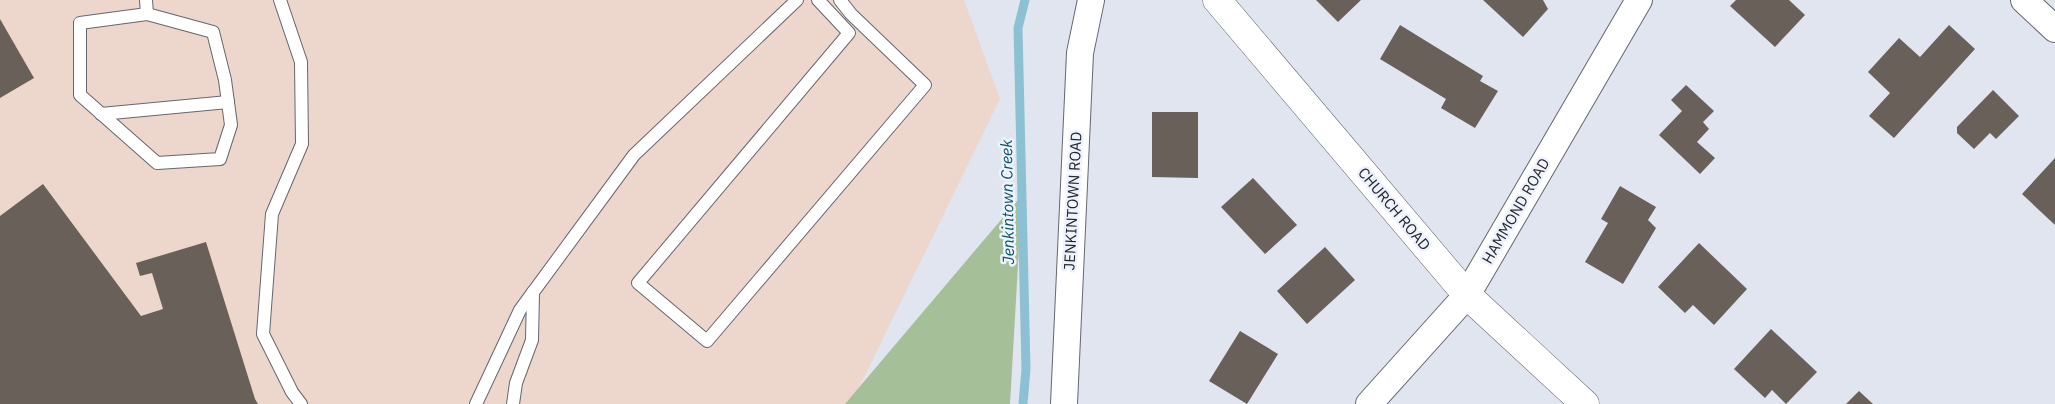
<svg xmlns="http://www.w3.org/2000/svg" width="2055" height="404" font-family="'IBM Plex Sans',sans-serif">
  <rect width="100%" height="100%" fill="#e1e5f0"/>
  <polygon fill="#edd6cb" points="0,0 964,0 1000,99 851,404 0,404"/>
  <polygon fill="#a5bf98" points="1022,195 1010,404 845,404"/>
  <g fill="none" stroke-linecap="round" stroke-linejoin="round">
    <polyline stroke="#8cc1d3" stroke-width="9" points="1023,404 1026,369 1018,28 1025,0"/>
  </g>
  <g fill="#6a605a">
    <polygon points="1316,0 1361,0 1338,22"/>
    <polygon points="1483,0 1543,0 1548,9 1523,37"/>
    <polygon points="1736,0 1789,0 1805,15 1775,47 1730,6"/>
    <polygon points="0,19 34,78 0,98"/>
    <polygon points="1400,25 1483,76 1480,81 1498,91 1475,128 1441,108 1446,99 1380,59"/>
    <polygon points="1949,25 1975,49 1894,138 1869,116 1890,93 1868,72 1899,38 1920,57"/>
    <polygon points="1686,85 1714,111 1703,122 1709,129 1697,142 1715,158 1700,174 1659,135 1682,111 1671,100"/>
    <polygon points="1993,90 2019,116 1996,139 1990,133 1974,149 1957,133 1957,127"/>
    <polygon points="1152,112 1198,112 1198,178 1152,177"/>
    <polygon points="2055,158 2055,225 2022,194"/>
    <polygon points="1253,178 1297,225 1265,254 1221,207"/>
    <polygon points="43,184 141,316 163,309 152,273 140,276 136,263 206,242 255,399 258,404 0,404 0,216"/>
    <polygon points="1620,186 1656,207 1648,220 1656,228 1623,284 1585,262 1608,223 1601,219"/>
    <polygon points="1699,243 1747,289 1714,325 1693,305 1685,313 1658,287"/>
    <polygon points="1325,247 1355,280 1307,324 1277,291"/>
    <polygon points="1771,329 1817,372 1786,404 1772,390 1765,398 1734,369"/>
    <polygon points="1240,331 1278,354 1247,404 1209,381"/>
    <polygon points="1859,391 1873,404 1846,404"/>
  </g>
  <g fill="none" stroke-linecap="round" stroke-linejoin="round">
    <g stroke="#656771" stroke-width="14">
      <g id="service">
        <polyline points="146,0 147,14"/>
        <polyline points="280,0 301,62 302,144 272,214 263,334 292,392 301,404"/>
        <polyline points="818,0 849,33 638,283 707,341 925,85 851,14 840,0"/>
        <polygon points="147,14 213,32 225,80 231,125 220,159 157,163 80,95 80,23"/>
        <polyline points="101,114 228,102"/>
        <polyline points="476,404 520,310 634,155 797,0"/>
        <polyline points="513,404 516,383 532,340 533,292"/>
      </g>
    </g>
    <g stroke="#656771" stroke-width="28">
      <g id="minor">
        <polyline points="2024,0 2055,29"/>
        <polyline points="1064,404 1080,53 1091,0"/>
        <polyline points="1369,404 1467,295 1639,0"/>
      </g>
    </g>
    <g stroke="#656771" stroke-width="29">
      <polyline id="tertiary" points="1217,0 1467,295 1585,404"/>
    </g>
    <use href="#service" stroke="#fff" stroke-width="12"/>
    <use href="#minor" stroke="#fff" stroke-width="26"/>
    <use href="#tertiary" stroke="#fff" stroke-width="28"/>
  </g>
  <g text-anchor="middle" stroke-width="5" stroke-linejoin="round" paint-order="stroke">
    <g font-size="15" fill="#25272b" stroke="#eef2fd">
      <text transform="translate(1073 201) rotate(-87)" y="5">JENKINTOWN ROAD</text>
      <text transform="translate(1394 209) rotate(50)" y="5">CHURCH ROAD</text>
      <text transform="translate(1516 211) rotate(-60)" y="5">HAMMOND ROAD</text>
    </g>
    <g font-size="16" font-style="italic" fill="#0a5568" stroke="#eef2fd">
      <text transform="translate(1007 202) rotate(-91)" y="6">Jenkintown Creek</text>
    </g>
  </g>
</svg>
